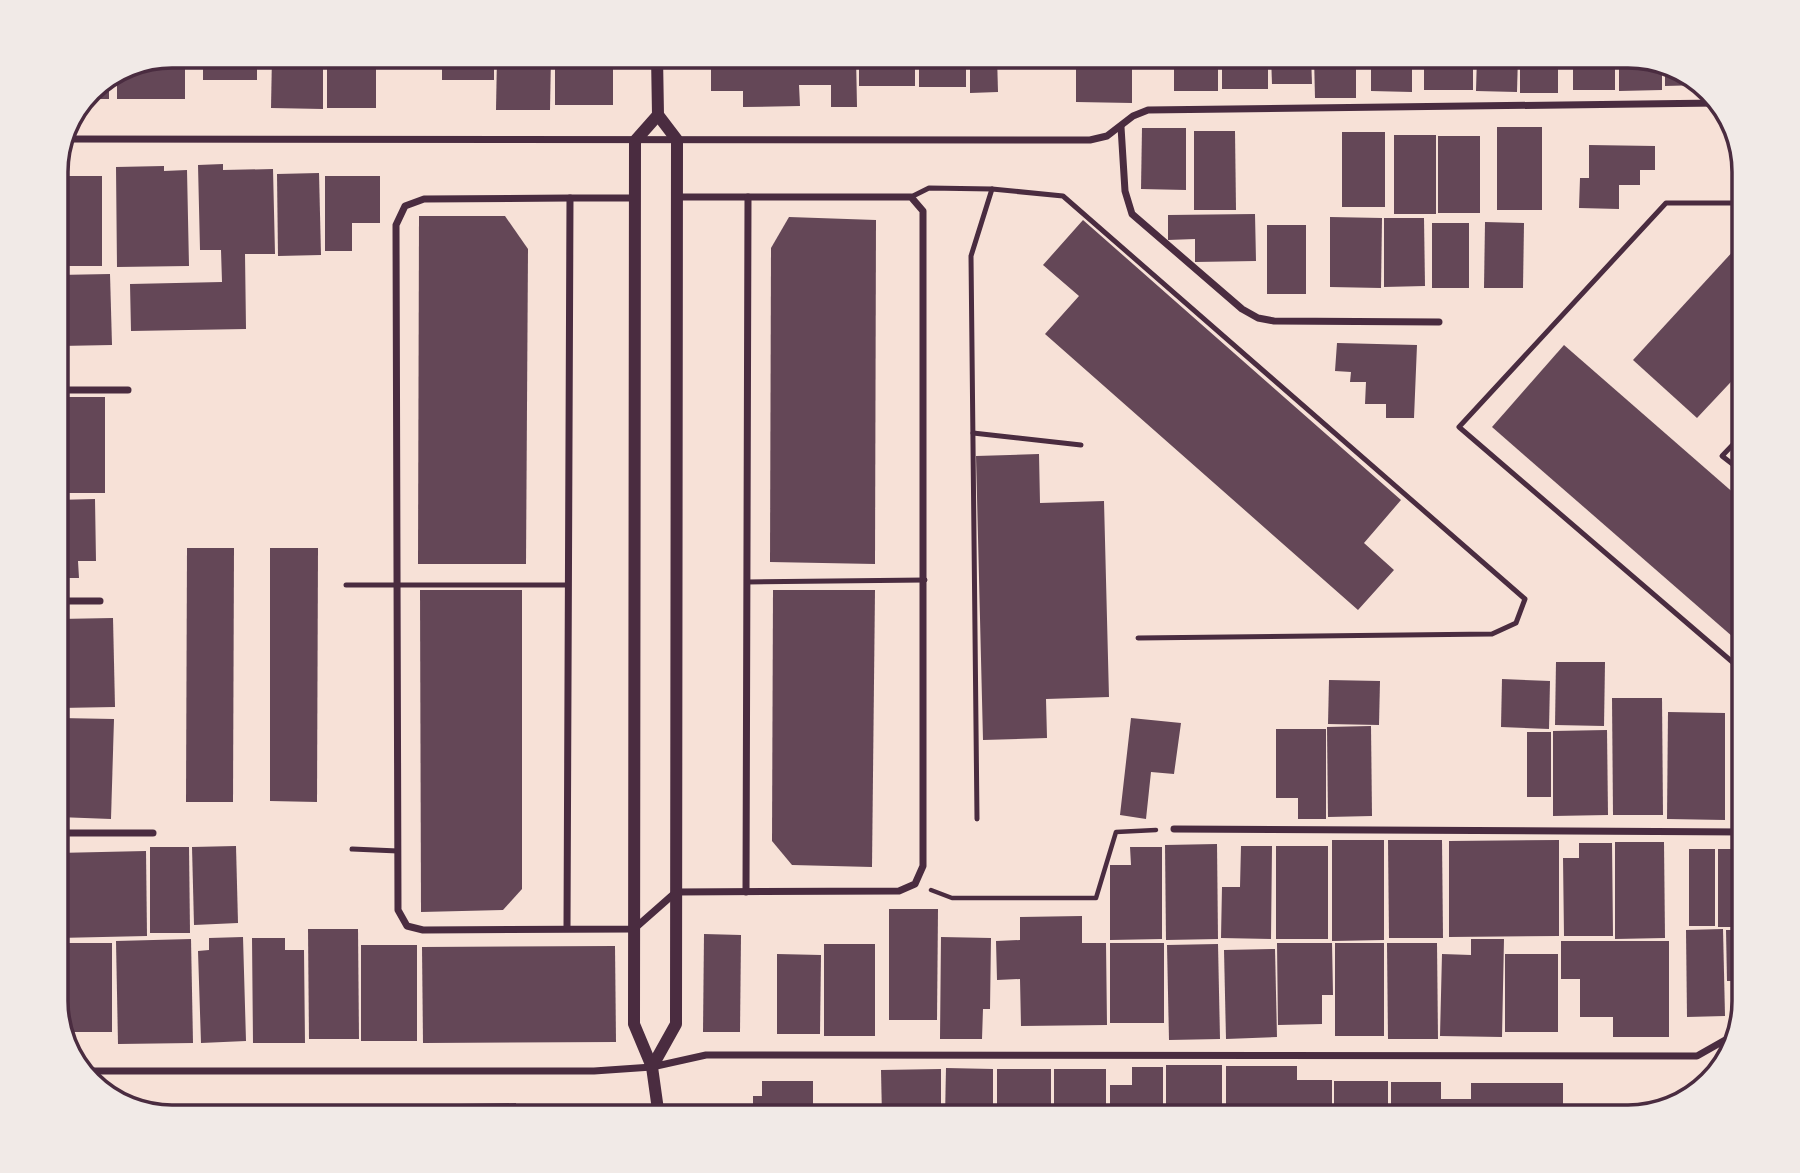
<svg xmlns="http://www.w3.org/2000/svg" width="1800" height="1173" font-family="'Exo 2',sans-serif">
  <rect width="100%" height="100%" fill="#f7e1d7"/>
  <g fill="#644757">
    <polygon points="172,56 185,56 185,99 117,99 117,79"/>
    <rect x="203" y="56" width="54" height="24"/>
    <polygon points="272,56 323,56 323,109 271,108"/>
    <rect x="327" y="56" width="49" height="52"/>
    <rect x="442" y="56" width="52" height="24"/>
    <polygon points="497,56 551,56 550,110 496,110"/>
    <rect x="555" y="56" width="58" height="49"/>
    <polygon points="711,56 856,56 857,107 831,107 831,85 799,85 800,106 743,107 743,91 711,91"/>
    <rect x="859" y="56" width="56" height="30"/>
    <rect x="919" y="56" width="47" height="31"/>
    <polygon points="970,56 997,56 998,92 970,93"/>
    <polygon points="1076,56 1132,56 1132,103 1076,102"/>
    <rect x="1174" y="56" width="44" height="35"/>
    <rect x="1222" y="56" width="46" height="33"/>
    <polygon points="1271,56 1311,56 1312,84 1272,84"/>
    <polygon points="1314,56 1356,56 1356,98 1315,98"/>
    <polygon points="1371,56 1412,56 1412,92 1371,91"/>
    <rect x="1424" y="56" width="49" height="34"/>
    <polygon points="1477,56 1518,56 1517,92 1476,91"/>
    <rect x="1520" y="56" width="38" height="37"/>
    <rect x="1573" y="56" width="42" height="34"/>
    <polygon points="1619,56 1628,56 1662,66 1662,90 1619,91"/>
    <polygon points="1665,67 1692,75 1702,85 1665,86"/>
    <polygon points="109,82 109,99 86,99 90,90"/>
    <rect x="1497" y="127" width="45" height="83"/>
    <polygon points="1732,127 1744,166 1732,166"/>
    <polygon points="1142,128 1186,128 1186,190 1141,189"/>
    <polygon points="1194,131 1235,131 1236,210 1194,210"/>
    <rect x="1342" y="132" width="43" height="75"/>
    <rect x="1394" y="135" width="42" height="79"/>
    <rect x="1438" y="136" width="42" height="77"/>
    <polygon points="1589,145 1655,146 1655,170 1640,170 1640,185 1619,185 1619,209 1579,208 1580,178 1589,178"/>
    <polygon points="223,164 223,170 273,169 275,254 245,254 246,329 131,331 130,284 222,282 221,250 200,250 198,165"/>
    <polygon points="164,166 164,171 187,170 189,266 117,267 116,167"/>
    <polygon points="319,173 321,255 278,256 277,174"/>
    <rect x="56" y="176" width="46" height="90"/>
    <polygon points="325,176 380,176 380,223 352,223 352,251 325,251"/>
    <polygon points="1255,214 1256,261 1195,262 1195,239 1168,240 1168,215"/>
    <polygon points="419,216 505,216 528,249 526,564 418,564"/>
    <polygon points="789,217 876,220 875,564 770,562 771,248"/>
    <polygon points="1330,217 1382,218 1381,288 1330,287"/>
    <polygon points="1384,218 1424,218 1425,286 1384,287"/>
    <polygon points="1083,220 1401,500 1364,543 1394,570 1358,610 1045,334 1079,296 1043,265"/>
    <polygon points="1485,222 1524,223 1523,288 1484,288"/>
    <rect x="1432" y="223" width="37" height="65"/>
    <rect x="1267" y="225" width="39" height="69"/>
    <polygon points="1736,248 1744,255 1744,368 1697,418 1633,360"/>
    <polygon points="110,274 112,345 60,346 58,275"/>
    <polygon points="1337,343 1417,345 1414,418 1386,418 1386,404 1365,404 1366,382 1350,382 1351,372 1335,371"/>
    <polygon points="1564,345 1744,502 1744,625 1733,637 1492,427"/>
    <rect x="56" y="397" width="49" height="96"/>
    <polygon points="1039,454 1040,503 1104,501 1109,697 1046,699 1047,738 983,740 976,456"/>
    <polygon points="95,499 96,561 78,561 79,578 56,578 56,500"/>
    <polygon points="187,548 234,548 233,802 186,802"/>
    <polygon points="270,548 318,548 317,802 270,801"/>
    <polygon points="420,590 522,590 522,889 503,910 421,912"/>
    <polygon points="773,590 875,590 872,867 792,865 772,841"/>
    <polygon points="113,618 115,707 60,708 59,619"/>
    <polygon points="1556,662 1605,662 1604,726 1555,725"/>
    <polygon points="1502,679 1550,681 1549,729 1501,727"/>
    <polygon points="1329,680 1380,681 1379,725 1328,724"/>
    <polygon points="1612,698 1662,698 1663,815 1613,815"/>
    <polygon points="1668,712 1725,713 1725,820 1667,819"/>
    <polygon points="60,718 114,719 111,819 58,817"/>
    <polygon points="1131,718 1181,723 1174,774 1151,772 1146,819 1120,815"/>
    <polygon points="1371,726 1372,816 1328,817 1327,727"/>
    <polygon points="1276,729 1326,729 1326,819 1298,819 1298,798 1276,798"/>
    <polygon points="1607,730 1608,815 1553,816 1553,731"/>
    <rect x="1527" y="732" width="24" height="65"/>
    <rect x="1731" y="761" width="13" height="53"/>
    <polygon points="1332,840 1384,840 1384,940 1332,941"/>
    <polygon points="1388,840 1442,840 1443,938 1389,938"/>
    <polygon points="1559,840 1559,936 1449,937 1449,841"/>
    <polygon points="1615,842 1664,842 1665,938 1615,939"/>
    <polygon points="1579,843 1612,843 1613,936 1564,936 1563,858 1579,858"/>
    <polygon points="1217,844 1218,939 1166,940 1165,845"/>
    <polygon points="236,846 238,923 194,925 192,847"/>
    <polygon points="1241,846 1272,846 1271,939 1221,938 1222,887 1240,887"/>
    <rect x="1276" y="846" width="52" height="93"/>
    <polygon points="150,847 189,847 190,933 150,933"/>
    <polygon points="1130,847 1162,847 1162,939 1110,940 1110,865 1131,865"/>
    <rect x="1689" y="849" width="26" height="77"/>
    <rect x="1718" y="849" width="26" height="78"/>
    <polygon points="146,851 147,936 58,938 57,853"/>
    <polygon points="889,909 938,909 937,1020 889,1020"/>
    <polygon points="1082,916 1082,943 1106,943 1107,1025 1021,1026 1020,979 997,980 996,941 1020,940 1020,917"/>
    <polygon points="308,929 358,929 359,1039 309,1039"/>
    <polygon points="1723,929 1725,1016 1687,1017 1686,930"/>
    <polygon points="1726,930 1744,930 1744,981 1727,981"/>
    <polygon points="704,934 741,935 740,1032 703,1032"/>
    <polygon points="243,937 246,1041 201,1043 198,951 209,950 209,938"/>
    <polygon points="941,937 991,938 990,1009 983,1009 982,1039 940,1039"/>
    <polygon points="252,938 285,938 285,950 304,950 305,1043 253,1043"/>
    <polygon points="191,939 193,1043 118,1044 116,941"/>
    <polygon points="1471,939 1504,939 1502,1037 1440,1036 1442,954 1471,955"/>
    <polygon points="1561,941 1669,941 1669,1037 1613,1037 1613,1017 1580,1017 1580,979 1561,979"/>
    <polygon points="56,943 112,943 112,1032 63,1032 56,1008"/>
    <rect x="1110" y="943" width="54" height="80"/>
    <polygon points="1277,943 1332,943 1333,995 1322,995 1322,1024 1278,1025"/>
    <rect x="1335" y="943" width="49" height="93"/>
    <polygon points="1387,943 1437,943 1438,1039 1388,1039"/>
    <rect x="824" y="944" width="51" height="92"/>
    <polygon points="1218,944 1220,1039 1169,1040 1167,945"/>
    <rect x="361" y="945" width="56" height="96"/>
    <polygon points="615,946 616,1042 423,1043 422,947"/>
    <polygon points="1275,949 1277,1037 1226,1039 1224,950"/>
    <polygon points="777,954 821,955 820,1034 777,1034"/>
    <rect x="1505" y="954" width="53" height="78"/>
    <rect x="1166" y="1065" width="56" height="52"/>
    <polygon points="1226,1066 1297,1066 1297,1080 1332,1080 1332,1117 1226,1117"/>
    <polygon points="1132,1067 1163,1067 1163,1117 1110,1117 1110,1085 1132,1085"/>
    <polygon points="946,1068 993,1069 993,1117 945,1117"/>
    <polygon points="941,1069 941,1117 882,1117 881,1070"/>
    <rect x="997" y="1069" width="54" height="48"/>
    <rect x="1054" y="1069" width="52" height="48"/>
    <polygon points="762,1081 813,1081 813,1117 753,1117 753,1096 762,1096"/>
    <rect x="1334" y="1081" width="54" height="36"/>
    <polygon points="1391,1082 1441,1082 1441,1099 1471,1099 1471,1083 1563,1083 1563,1117 1391,1117"/>
    <polygon points="516,1103 516,1117 459,1117 459,1104"/>
    <polygon points="188,1105 256,1106 256,1117 188,1117"/>
    <rect x="365" y="1107" width="27" height="10"/>
    <polygon points="146,1109 184,1109 184,1117 172,1117"/>
  </g>
  <g fill="none" stroke-linecap="round" stroke-linejoin="round">
    <polyline stroke="#4a2c40" stroke-width="4.5" points="931,890 952,898 1096,898 1116,832 1156,830"/>
    <g stroke="#4a2c40" stroke-width="5">
      <polyline points="911,197 929,188 992,189 1063,196 1525,599 1516,623 1492,634 1138,638"/>
      <polyline points="1744,203 1666,203 1459,427 1744,672"/>
      <polyline points="973,433 1081,445"/>
      <polyline points="1744,433 1722,456 1744,473"/>
      <polyline points="747,582 925,580"/>
      <polyline points="346,585 568,585"/>
      <polyline points="977,819 971,256 992,189"/>
      <polyline points="352,849 398,851"/>
    </g>
    <g stroke="#4a2c40" stroke-width="7">
      <polyline points="1121,127 1125,191 1132,214 1242,309 1258,318 1274,321 1439,322"/>
      <polyline points="68,139 1090,140 1107,136 1133,116 1148,110 1718,103"/>
      <polyline points="677,197 748,197 746,892"/>
      <polyline points="570,198 424,199 405,206 396,225 398,910 407,926 423,930 634,929 676,892 899,891 915,884 923,866 923,211 911,197 748,197"/>
      <polyline points="56,390 128,390"/>
      <polyline points="56,601 100,601"/>
      <polyline points="1174,829 1744,832"/>
      <polyline points="56,833 153,833"/>
      <polyline points="567,928 570,198 635,198"/>
      <polyline points="82,1071 594,1071 652,1067 706,1055 1697,1056 1734,1035"/>
    </g>
    <g stroke="#4a2c40" stroke-width="12">
      <polyline points="658,115 635,141 634,1024 652,1067 659,1117"/>
      <polyline points="652,1067 676,1024 677,140 658,115 657,56"/>
    </g>
  </g>
  <path d="M0 0H1800V1173H0ZM172 68H1628A104 104 0 0 1 1732 172V1001A104 104 0 0 1 1628 1105H172A104 104 0 0 1 68 1001V172A104 104 0 0 1 172 68Z" fill="#f1eae7" fill-rule="evenodd"/>
  <path fill="none" stroke="#4a2c40" stroke-width="3.5" d="M172 68H1628A104 104 0 0 1 1732 172V1001A104 104 0 0 1 1628 1105H172A104 104 0 0 1 68 1001V172A104 104 0 0 1 172 68Z"/>
</svg>
